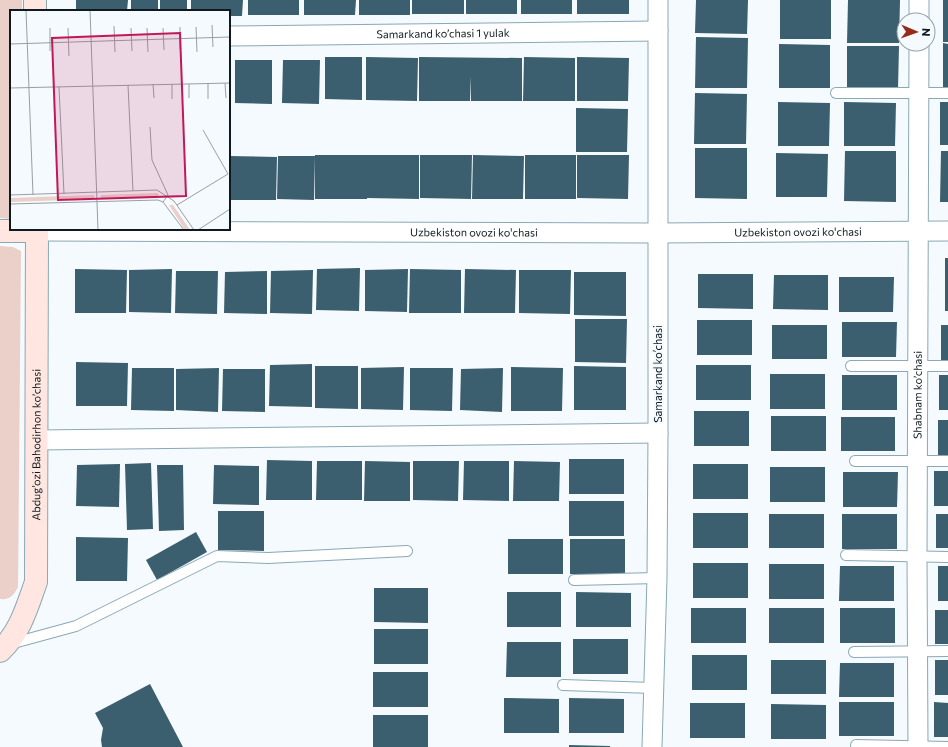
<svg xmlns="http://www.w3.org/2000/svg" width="948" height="747" font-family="Commissioner,sans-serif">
  <rect width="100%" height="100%" fill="#f4fafd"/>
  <g fill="#ebcfc9">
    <polygon points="0,0 22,0 22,11 11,11 11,219 0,218"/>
    <path d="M0 246 13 247 21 251 18 587C14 595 10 600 0 599Z"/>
  </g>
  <g fill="#3b5f6e">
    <polygon points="76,0 128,0 127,11 76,11"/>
    <rect x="131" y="0" width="27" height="11"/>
    <rect x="160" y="0" width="27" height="11"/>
    <polygon points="191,0 243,0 242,16 229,16 229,11 191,11"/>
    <rect x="248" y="0" width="51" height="15"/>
    <polygon points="304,0 356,0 355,15 304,15"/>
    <rect x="359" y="0" width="51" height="15"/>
    <rect x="412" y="0" width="52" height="14"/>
    <rect x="466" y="0" width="51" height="14"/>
    <rect x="521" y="0" width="51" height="14"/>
    <rect x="577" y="0" width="52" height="14"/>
    <polygon points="696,0 748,0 747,34 695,33"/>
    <rect x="780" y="0" width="51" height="39"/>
    <polygon points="848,0 900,0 899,43 847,43"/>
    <rect x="943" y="0" width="5" height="42"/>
    <polygon points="696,37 748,38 747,88 695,88"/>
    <polygon points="943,43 948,44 948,87 943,87"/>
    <polygon points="779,44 830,45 830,88 779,88"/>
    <polygon points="847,46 899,46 898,89 847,89"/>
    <polygon points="325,57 362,57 362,100 325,99"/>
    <polygon points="366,57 418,58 417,101 366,100"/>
    <polygon points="419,57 522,58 522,101 471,101 470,76 470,101 419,101"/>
    <polygon points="524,57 575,58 575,101 523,101"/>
    <polygon points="577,57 629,58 628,101 577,101"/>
    <polygon points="235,60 272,60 272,104 235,103"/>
    <polygon points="283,60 320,60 319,104 282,103"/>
    <polygon points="695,93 747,94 746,144 694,144"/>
    <polygon points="778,102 830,103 829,146 778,146"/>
    <polygon points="844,102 896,103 895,146 844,146"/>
    <rect x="940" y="102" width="8" height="43"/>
    <polygon points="576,108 628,109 627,152 576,152"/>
    <polygon points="695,148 747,148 747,199 695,198"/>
    <polygon points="845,151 896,151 896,202 844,201"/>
    <polygon points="941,151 948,151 948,202 940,202"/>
    <polygon points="776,153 828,154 827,197 776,197"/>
    <polygon points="315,155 419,155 419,199 367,198 367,173 367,199 315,199"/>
    <polygon points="420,155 472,155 471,199 420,198"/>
    <polygon points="473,155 524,156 523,199 472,199"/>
    <rect x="525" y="155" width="51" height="44"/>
    <polygon points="577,155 629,155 628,199 577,198"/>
    <polygon points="229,156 277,157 276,200 229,200"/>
    <polygon points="278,156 315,156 314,200 277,199"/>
    <rect x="945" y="258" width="3" height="53"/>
    <polygon points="360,268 359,311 316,310 317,269"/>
    <polygon points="75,269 127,270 126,313 75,313"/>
    <polygon points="172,269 171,313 129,312 129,270"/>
    <polygon points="408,269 407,312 365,311 365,270"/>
    <polygon points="410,269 461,270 461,313 409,313"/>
    <polygon points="465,269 516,270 515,313 464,313"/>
    <polygon points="313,270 312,314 270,313 271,271"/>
    <polygon points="519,270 571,270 570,314 519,313"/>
    <polygon points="176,271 218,271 217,314 175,313"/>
    <polygon points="267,271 267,314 224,313 225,272"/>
    <polygon points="574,272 626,272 626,316 574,315"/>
    <polygon points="698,274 753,274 753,309 698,308"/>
    <polygon points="774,275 828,275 828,310 773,309"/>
    <polygon points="839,277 894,277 893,312 839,312"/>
    <polygon points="575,319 627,319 626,363 575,362"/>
    <rect x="697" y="320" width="55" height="35"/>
    <polygon points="842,322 897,322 896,357 842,357"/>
    <rect x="772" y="325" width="55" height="34"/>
    <rect x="941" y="325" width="7" height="35"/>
    <polygon points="76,362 128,363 127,406 76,406"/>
    <polygon points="312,364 312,407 269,406 270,365"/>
    <rect x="696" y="365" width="55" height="35"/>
    <polygon points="315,366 358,366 358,409 315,408"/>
    <polygon points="574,366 626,367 626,410 574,410"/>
    <polygon points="404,367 403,410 361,409 361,368"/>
    <polygon points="511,367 563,368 562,411 511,411"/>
    <polygon points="132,368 174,368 174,411 131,410"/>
    <polygon points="219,368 218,412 176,410 176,369"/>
    <polygon points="410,368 453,368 452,411 410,410"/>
    <polygon points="503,368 502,412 460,410 461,369"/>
    <polygon points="223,369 265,369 265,412 222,411"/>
    <rect x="770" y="374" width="55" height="35"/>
    <rect x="842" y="375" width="55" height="35"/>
    <rect x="939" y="375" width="9" height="35"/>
    <rect x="694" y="411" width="55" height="35"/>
    <rect x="771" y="416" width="55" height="35"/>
    <rect x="841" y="417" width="54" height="34"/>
    <rect x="938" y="420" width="10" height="35"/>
    <rect x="569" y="459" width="55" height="35"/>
    <polygon points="267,460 312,461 312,500 266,500"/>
    <polygon points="317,461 362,461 362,500 316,500"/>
    <polygon points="365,461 410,462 410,501 364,501"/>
    <polygon points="413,461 459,461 458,501 413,500"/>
    <polygon points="464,461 509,461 509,501 463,500"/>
    <polygon points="514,461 560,462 559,501 513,501"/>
    <polygon points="151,463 153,529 127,530 125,464"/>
    <polygon points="120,464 119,507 76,506 77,465"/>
    <rect x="693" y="464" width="55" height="35"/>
    <polygon points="157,465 183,465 184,530 159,531"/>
    <polygon points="214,465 259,466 259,505 213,504"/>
    <rect x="770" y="467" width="55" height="35"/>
    <rect x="934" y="471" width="14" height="35"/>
    <polygon points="843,472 898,472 897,507 843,507"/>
    <rect x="569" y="501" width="55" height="35"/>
    <polygon points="218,511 264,511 264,551 218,550"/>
    <rect x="693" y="513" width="55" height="35"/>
    <rect x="769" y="514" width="55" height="34"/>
    <rect x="842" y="514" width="55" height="35"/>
    <rect x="936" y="514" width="12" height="34"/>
    <polygon points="196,532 207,552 157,580 146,560"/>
    <polygon points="76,537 128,538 127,581 76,581"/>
    <rect x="508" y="539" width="55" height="35"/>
    <rect x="570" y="539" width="55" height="35"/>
    <rect x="693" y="563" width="55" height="35"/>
    <rect x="769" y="564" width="55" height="35"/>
    <polygon points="840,566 894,566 894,601 839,601"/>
    <rect x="938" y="566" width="10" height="35"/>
    <polygon points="374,588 428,588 428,623 374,622"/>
    <rect x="507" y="592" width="54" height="35"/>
    <polygon points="576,592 631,593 631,627 576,627"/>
    <rect x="691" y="608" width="55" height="35"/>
    <rect x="769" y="608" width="55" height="35"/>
    <rect x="840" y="608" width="55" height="35"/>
    <rect x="935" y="610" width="13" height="34"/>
    <rect x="374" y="629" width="54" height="35"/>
    <rect x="573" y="639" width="55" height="35"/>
    <polygon points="507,642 561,642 561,677 506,677"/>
    <rect x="692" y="655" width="55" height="35"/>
    <rect x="771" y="660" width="55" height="34"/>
    <rect x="935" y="660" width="13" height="35"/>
    <polygon points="840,663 894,663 894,697 839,697"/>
    <rect x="373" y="672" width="55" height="35"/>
    <polygon points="150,684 183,747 102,747 101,740 103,728 95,713"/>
    <polygon points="504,698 559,699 559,733 504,733"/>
    <polygon points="569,698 624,699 624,733 569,733"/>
    <rect x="839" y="702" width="55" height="34"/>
    <polygon points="934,702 948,703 948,737 934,737"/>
    <rect x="690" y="703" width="55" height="35"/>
    <polygon points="771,704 826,705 826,739 771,739"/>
    <rect x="373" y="715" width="55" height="32"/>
    <polygon points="569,745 610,746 610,747 569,747"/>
  </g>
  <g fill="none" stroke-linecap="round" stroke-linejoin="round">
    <g stroke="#8aa8b6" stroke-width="12">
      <g id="lane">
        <polyline points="836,93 948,93"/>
        <polyline points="851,366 948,366"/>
        <polyline points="855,461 948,461"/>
        <polyline points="846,555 948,557"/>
        <polyline points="574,580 657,578"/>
        <polyline points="10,644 76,626 217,556 268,558 407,551"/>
        <polyline points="854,652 948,651"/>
        <polyline points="563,685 653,688"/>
        <polyline points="856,745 948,747"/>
      </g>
    </g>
    <g stroke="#8aa8b6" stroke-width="21">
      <g id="street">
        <polyline points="919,0 919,20"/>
        <path id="s1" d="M229 36 658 31"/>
        <path id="s2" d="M37 231 657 233 948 231"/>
        <polyline points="37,440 658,433"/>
        <polyline points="652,747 657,578 658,433 658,0"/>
        <path id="s3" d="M918 747 917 556 919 44"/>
      </g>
    </g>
    <g stroke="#8aa8b6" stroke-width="24">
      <g id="secondary">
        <polyline points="35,11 35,0"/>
        <polyline points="0,231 37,231"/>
        <path id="s4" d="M0 651C20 633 27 607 36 582L37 229"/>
      </g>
    </g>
    <use href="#lane" stroke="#fff" stroke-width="10"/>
    <use href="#street" stroke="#fff" stroke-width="19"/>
    <use href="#secondary" stroke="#ffe6e0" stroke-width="22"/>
  </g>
  <g text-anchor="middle" stroke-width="4" stroke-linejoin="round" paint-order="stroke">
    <g font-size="11" fill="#0e1a1f" stroke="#f4fafd">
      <text dy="4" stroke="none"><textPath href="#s1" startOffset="214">Samarkand ko’chasi 1 yulak</textPath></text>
      <text dy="4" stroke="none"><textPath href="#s2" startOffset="761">Uzbekiston ovozi ko'chasi</textPath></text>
      <text dy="4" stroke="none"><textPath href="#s2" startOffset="437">Uzbekiston ovozi ko'chasi</textPath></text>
      <text transform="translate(658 374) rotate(-90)" y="4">Samarkand ko’chasi</text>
      <text dy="4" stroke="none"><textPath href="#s3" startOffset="352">Shabnam ko’chasi</textPath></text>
      <text dy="4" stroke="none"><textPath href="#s4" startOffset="216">Abdug’ozi Bahodirhon ko’chasi</textPath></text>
    </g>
  </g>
  <g transform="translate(10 10)">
    <rect width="220" height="220" fill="#f4fafd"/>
    <path d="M148 183 149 188 90 189 91 185ZM84 185 85 189 0 192V188ZM159 195H163L180 220H175Z" fill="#ebcfc9"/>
    <path fill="none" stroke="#98a0a4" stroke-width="1" d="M16 0 23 185M80 0 88 220M202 15 203 37M104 16 105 42M170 17V39M186 17 187 42M40 18V41M58 18 59 46M121 18 122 41M137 18 138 42M153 18 154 40M0 34 220 27M215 73 216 88M143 74 144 88M162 74V89M179 74V88M118 75 123 181M49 77 54 184M0 78 220 73M198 89V73M140 117 142 150 158 185 153 192M0 185 147 180 164 191 184 220M0 194 148 190 153 192 174 220M167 195 218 164 193 120M188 220 220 199"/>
    <path fill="#c2185b" fill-opacity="0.15" stroke="#c2185b" stroke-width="2" d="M170 23 176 186 48 190 42 28Z"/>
    <rect width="220" height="220" fill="none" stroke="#0e1a1f" stroke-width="2"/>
  </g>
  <g transform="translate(916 32) rotate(92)"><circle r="19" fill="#f4fafd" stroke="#98a0a4"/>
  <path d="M0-3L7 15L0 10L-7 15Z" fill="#952c17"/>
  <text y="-6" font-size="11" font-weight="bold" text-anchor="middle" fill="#0e1a1f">N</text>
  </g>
</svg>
